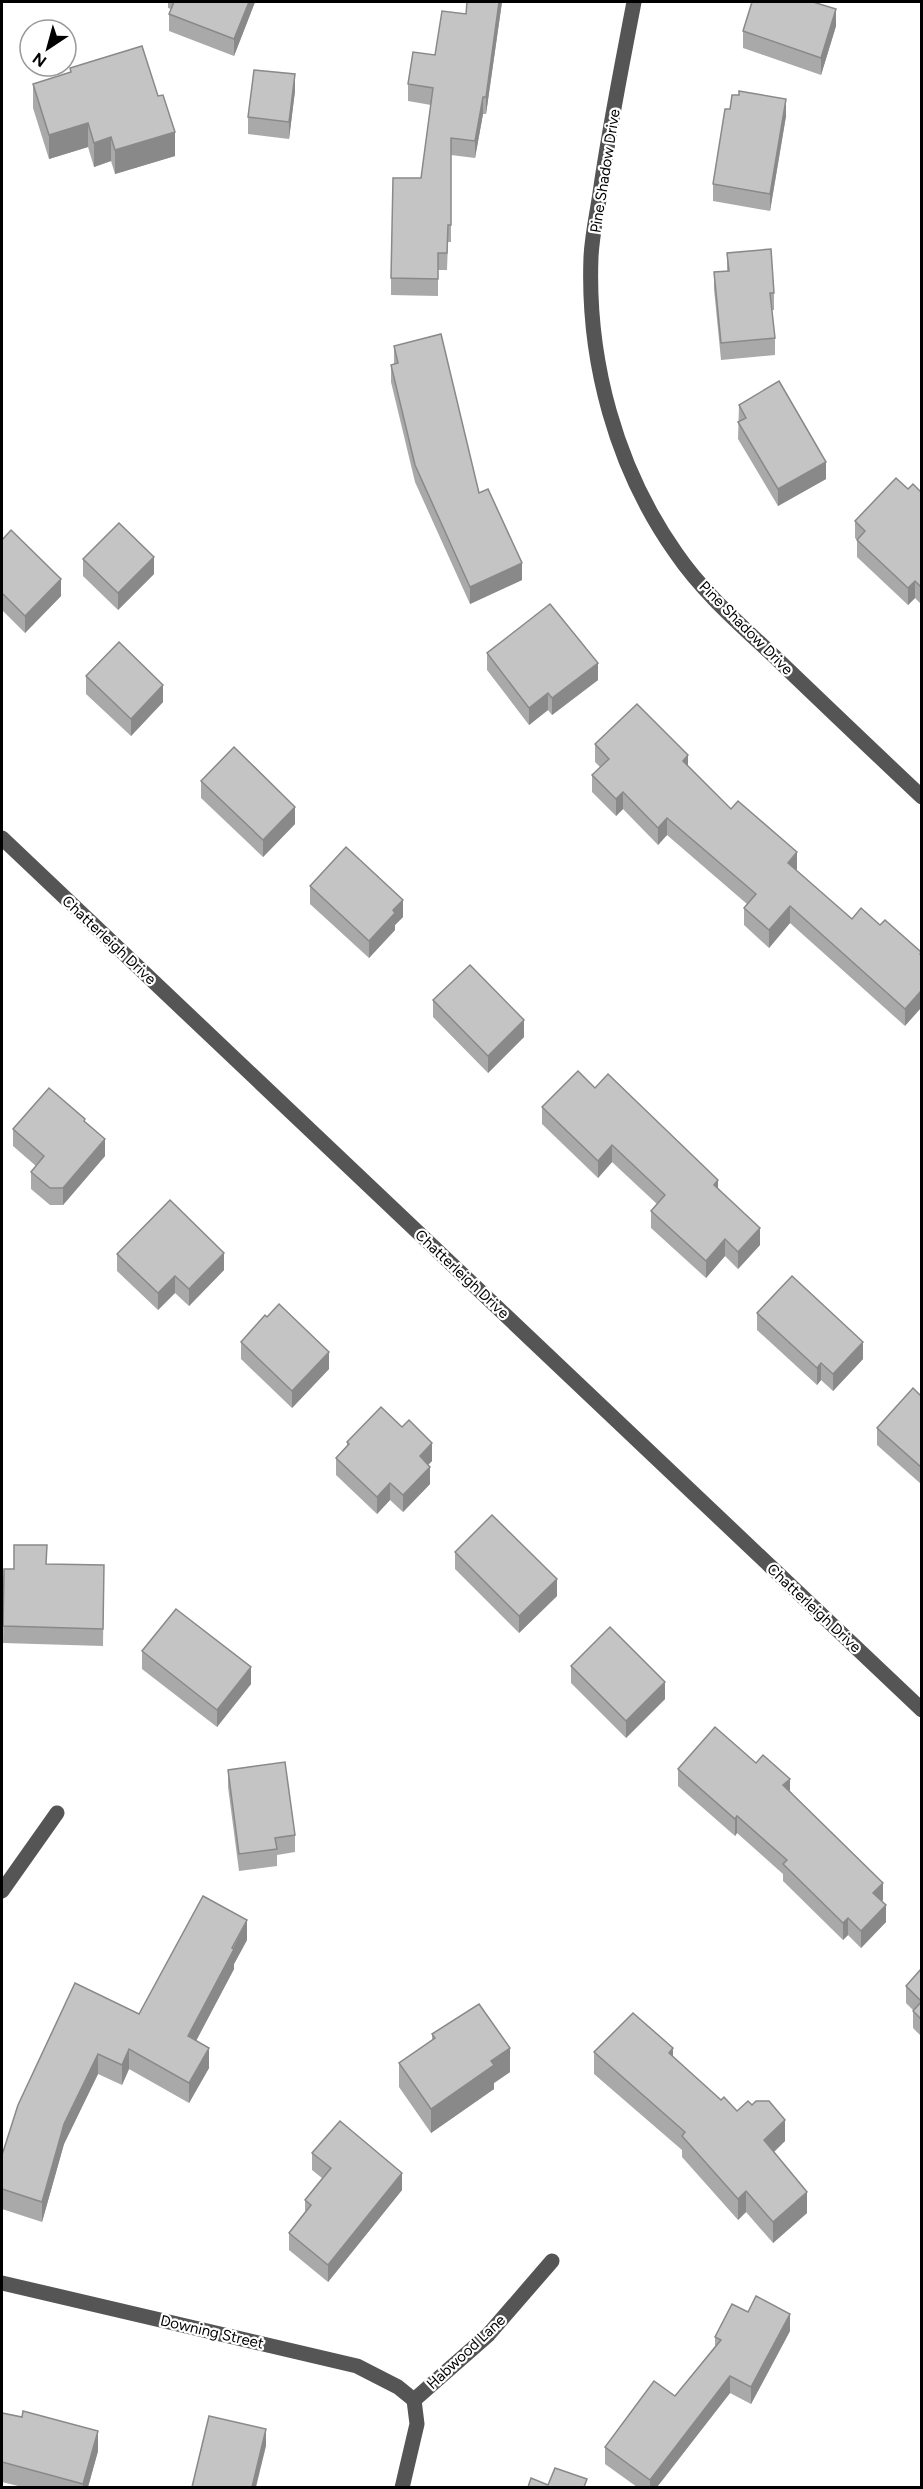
<svg xmlns="http://www.w3.org/2000/svg" width="923" height="2489" font-family="Figtree,sans-serif">
  <rect width="100%" height="100%" fill="#fff"/>
  <g fill="none" stroke-linecap="round" stroke-linejoin="round">
    <g stroke="#555" stroke-width="15">
      <path d="M634 2C622 65 609 129 600 193 597 214 592 235 591 257 587 361 616 468 676 553 704 594 742 626 778 660 826 706 874 752 922 797"/>
      <polyline points="2,838 922,1710"/>
      <polyline points="2,1891 57,1813"/>
      <polyline points="2,2283 357,2366 398,2387 414,2400"/>
      <polyline points="414,2400 488,2335 552,2261"/>
      <polyline points="402,2488 417,2424 414,2400"/>
    </g>
  </g>
  <g fill="#a9a9a9">
    <polygon points="168,2 255,2 234,56 169,31 169,14 171,9 168,8"/>
    <polygon points="467,2 502,2 486,114 483,114 475,158 451,155 451,242 448,242 447,270 438,270 438,296 391,295 391,278 421,178 431,105 408,101 408,84 435,55 466,14"/>
    <polygon points="836,26 821,75 743,48 743,31"/>
    <polygon points="70,68 175,156 115,174 111,161 94,167 88,147 49,159 33,108 33,84 70,72"/>
    <polygon points="295,91 289,139 248,134 248,117"/>
    <polygon points="739,95 786,116 770,211 713,201 713,184 730,109"/>
    <polygon points="727,253 774,293 774,310 772,310 775,338 775,355 721,360 714,289 714,272 727,271"/>
    <polygon points="394,346 479,493 522,580 470,604 415,482 391,382 391,365 394,364"/>
    <polygon points="739,405 826,479 778,506 738,439"/>
    <polygon points="908,489 921,492 921,604 915,598 908,605 857,557 857,540 855,538 855,521"/>
    <polygon points="2,540 61,596 25,633 2,610"/>
    <polygon points="83,559 154,574 118,610 83,576"/>
    <polygon points="487,653 598,680 552,715 548,710 529,725 487,670"/>
    <polygon points="86,676 163,702 131,736 86,694"/>
    <polygon points="595,744 688,766 731,809 797,869 796,870 852,919 880,925 921,952 905,1026 790,923 769,948 744,925 744,908 747,904 667,835 658,845 623,809 616,816 592,792 592,775 600,767 595,762"/>
    <polygon points="201,781 295,824 263,857 201,798"/>
    <polygon points="310,886 403,917 395,925 395,930 369,958 310,904"/>
    <polygon points="433,1000 524,1037 488,1073 433,1017"/>
    <polygon points="595,1088 718,1188 760,1245 738,1269 725,1256 706,1278 651,1228 651,1211 657,1204 612,1162 598,1178 542,1124 542,1107"/>
    <polygon points="85,1122 105,1156 63,1205 50,1205 31,1189 31,1172 36,1166 13,1146 13,1129"/>
    <polygon points="117,1254 224,1270 189,1306 175,1293 158,1310 117,1271"/>
    <polygon points="757,1313 863,1359 833,1391 821,1380 817,1385 757,1330"/>
    <polygon points="241,1342 329,1369 292,1408 241,1359"/>
    <polygon points="921,1396 921,1484 877,1445 877,1428"/>
    <polygon points="347,1442 432,1461 428,1465 430,1484 403,1512 390,1500 377,1514 336,1475 336,1458 347,1446"/>
    <polygon points="455,1552 557,1596 519,1633 455,1569"/>
    <polygon points="47,1564 104,1565 103,1646 3,1643 4,1569 14,1569"/>
    <polygon points="142,1651 251,1684 217,1727 142,1669"/>
    <polygon points="571,1666 665,1699 626,1738 571,1683"/>
    <polygon points="756,1763 790,1791 883,1900 881,1901 886,1922 861,1948 848,1935 843,1940 783,1881 783,1874 737,1833 735,1836 678,1786 678,1769"/>
    <polygon points="228,1770 295,1835 295,1852 277,1855 277,1866 239,1871 228,1787"/>
    <polygon points="247,1940 234,1964 234,1969 196,2041 209,2068 189,2103 129,2069 122,2085 98,2074 64,2144 42,2222 2,2209 2,2155 18,2105 139,2014"/>
    <polygon points="921,1969 921,2036 913,2028 913,2010 906,2003 906,1986"/>
    <polygon points="432,2034 510,2072 494,2083 494,2089 431,2133 399,2087 399,2063 432,2040"/>
    <polygon points="594,2052 673,2057 721,2100 737,2111 785,2141 774,2152 807,2213 773,2243 746,2212 738,2220 682,2157 682,2150 594,2074"/>
    <polygon points="312,2153 402,2190 328,2282 289,2250 289,2233 305,2213 305,2200 322,2178 312,2170"/>
    <polygon points="748,2312 790,2331 751,2404 730,2393 657,2487 637,2487 605,2464 605,2447 675,2396 715,2346 715,2337"/>
    <polygon points="2,2413 98,2451 88,2487 22,2487 2,2482"/>
  </g>
  <g fill="#898989">
    <polygon points="249,2 255,2 234,56 234,39"/>
    <polygon points="499,2 502,2 486,114 486,97"/>
    <polygon points="836,9 836,26 821,75 821,58"/>
    <polygon points="295,74 295,91 289,139 289,122"/>
    <polygon points="483,97 483,114 475,158 475,141"/>
    <polygon points="786,99 786,116 770,211 770,194"/>
    <polygon points="88,123 88,147 49,159 49,135"/>
    <polygon points="175,132 175,156 115,174 115,150"/>
    <polygon points="111,137 111,161 94,167 94,143"/>
    <polygon points="826,462 826,479 778,506 778,489"/>
    <polygon points="154,557 154,574 118,610 118,593"/>
    <polygon points="522,563 522,580 470,604 470,587"/>
    <polygon points="61,579 61,596 25,633 25,616"/>
    <polygon points="915,581 915,598 908,605 908,588"/>
    <polygon points="598,663 598,680 552,715 552,698"/>
    <polygon points="163,685 163,702 131,736 131,719"/>
    <polygon points="548,693 548,710 529,725 529,708"/>
    <polygon points="688,755 688,772 683,761"/>
    <polygon points="623,792 623,809 616,816 616,799"/>
    <polygon points="295,807 295,824 263,857 263,840"/>
    <polygon points="667,818 667,835 658,845 658,828"/>
    <polygon points="797,852 797,869 788,880 788,863"/>
    <polygon points="403,900 403,917 395,925 395,930 369,958 369,941 393,910"/>
    <polygon points="790,906 790,923 769,948 769,930"/>
    <polygon points="921,991 921,1008 905,1026 905,1009"/>
    <polygon points="524,1020 524,1037 488,1073 488,1056"/>
    <polygon points="105,1139 105,1156 63,1205 63,1188"/>
    <polygon points="612,1145 612,1162 598,1178 598,1161"/>
    <polygon points="718,1180 718,1197 714,1185"/>
    <polygon points="760,1228 760,1245 738,1269 738,1252"/>
    <polygon points="725,1239 725,1256 706,1278 706,1261"/>
    <polygon points="224,1253 224,1270 189,1306 189,1289"/>
    <polygon points="175,1276 175,1293 158,1310 158,1293"/>
    <polygon points="863,1342 863,1359 833,1391 833,1374"/>
    <polygon points="329,1352 329,1369 292,1408 292,1391"/>
    <polygon points="821,1363 821,1380 817,1385 817,1368"/>
    <polygon points="432,1443 432,1461 420,1473 420,1456"/>
    <polygon points="430,1467 430,1484 403,1512 403,1495"/>
    <polygon points="390,1483 390,1500 377,1514 377,1497"/>
    <polygon points="557,1579 557,1596 519,1633 519,1616"/>
    <polygon points="251,1667 251,1684 217,1727 217,1710"/>
    <polygon points="665,1682 665,1699 626,1738 626,1721"/>
    <polygon points="790,1779 790,1796 783,1785"/>
    <polygon points="737,1816 737,1833 735,1836 735,1819"/>
    <polygon points="883,1883 883,1900 873,1910 873,1893"/>
    <polygon points="886,1905 886,1922 861,1948 861,1931"/>
    <polygon points="848,1918 848,1935 843,1940 843,1923"/>
    <polygon points="247,1920 247,1940 234,1964 234,1969 188,2056 188,2036"/>
    <polygon points="209,2048 209,2068 189,2103 189,2083"/>
    <polygon points="510,2048 510,2072 494,2083 494,2089 431,2133 431,2109 491,2061"/>
    <polygon points="673,2048 673,2069 669,2053"/>
    <polygon points="129,2049 129,2069 122,2085 122,2065"/>
    <polygon points="98,2054 98,2074 64,2144 42,2222 42,2202 64,2124"/>
    <polygon points="785,2120 785,2141 764,2161 764,2140"/>
    <polygon points="402,2173 402,2190 328,2282 328,2265"/>
    <polygon points="746,2191 746,2212 738,2220 738,2199"/>
    <polygon points="807,2192 807,2213 773,2243 773,2222"/>
    <polygon points="790,2314 790,2331 751,2404 751,2387"/>
    <polygon points="730,2376 730,2393 657,2487 650,2487 650,2480"/>
    <polygon points="266,2429 266,2446 256,2487 252,2487"/>
    <polygon points="98,2431 98,2451 88,2487 83,2487 83,2484"/>
  </g>
  <g fill="#c4c4c4" stroke="#898989" stroke-width="1.5">
    <polygon points="174,2 249,2 234,39 169,14"/>
    <polygon points="467,2 499,2 486,97 483,97 475,141 451,138 451,225 448,225 447,253 438,253 438,279 391,278 393,178 421,178 433,88 408,84 413,52 435,55 442,11 466,14"/>
    <polygon points="752,2 813,2 836,9 821,58 743,31"/>
    <polygon points="142,46 158,96 163,95 175,132 115,150 111,137 94,143 88,123 49,135 33,84 71,72 70,68"/>
    <polygon points="254,70 295,74 289,122 248,117"/>
    <polygon points="739,91 786,99 770,194 713,184 725,109 730,109 732,95 739,95"/>
    <polygon points="771,249 774,293 770,293 775,338 721,343 714,272 729,271 727,253"/>
    <polygon points="441,334 479,493 488,489 522,563 470,587 415,465 391,365 398,363 394,346"/>
    <polygon points="779,381 826,462 778,489 738,422 746,418 739,405"/>
    <polygon points="896,478 908,489 913,484 921,492 921,587 915,581 908,588 857,540 865,531 855,521"/>
    <polygon points="119,523 154,557 118,593 83,559"/>
    <polygon points="11,530 61,579 25,616 2,593 2,540"/>
    <polygon points="550,604 598,663 552,698 548,693 529,708 487,653"/>
    <polygon points="119,642 163,685 131,719 86,676"/>
    <polygon points="637,704 688,755 683,761 731,809 738,801 797,852 788,863 852,919 861,908 880,925 885,920 921,952 920,954 921,955 921,991 905,1009 790,906 769,930 744,908 756,894 667,818 658,828 623,792 616,799 592,775 609,759 595,744"/>
    <polygon points="234,747 295,807 263,840 201,781"/>
    <polygon points="346,847 403,900 393,910 395,913 369,941 310,886"/>
    <polygon points="470,965 524,1020 488,1056 433,1000"/>
    <polygon points="578,1071 595,1088 608,1074 718,1180 714,1185 760,1228 738,1252 725,1239 706,1261 651,1211 665,1195 612,1145 598,1161 542,1107"/>
    <polygon points="49,1088 85,1119 84,1121 105,1139 63,1188 50,1188 31,1172 44,1156 13,1129"/>
    <polygon points="170,1200 224,1253 189,1289 175,1276 158,1293 117,1254"/>
    <polygon points="792,1276 863,1342 833,1374 821,1363 817,1368 757,1313"/>
    <polygon points="279,1304 329,1352 292,1391 241,1342 265,1315 267,1317"/>
    <polygon points="913,1388 921,1396 921,1467 877,1428"/>
    <polygon points="381,1407 402,1427 409,1420 432,1443 420,1456 430,1467 403,1495 390,1483 377,1497 336,1458 349,1444 347,1442"/>
    <polygon points="492,1515 557,1579 519,1616 455,1552"/>
    <polygon points="14,1545 47,1545 46,1564 104,1565 103,1629 3,1626 4,1569 14,1569"/>
    <polygon points="176,1609 251,1667 217,1710 142,1651"/>
    <polygon points="610,1627 665,1682 626,1721 571,1666"/>
    <polygon points="715,1727 756,1763 763,1755 790,1779 783,1785 883,1883 873,1893 886,1905 861,1931 848,1918 843,1923 783,1864 787,1860 737,1816 735,1819 678,1769"/>
    <polygon points="285,1762 295,1835 275,1838 277,1849 239,1854 228,1770"/>
    <polygon points="203,1896 247,1920 232,1948 234,1949 188,2036 209,2048 189,2083 129,2049 122,2065 98,2054 64,2124 42,2202 2,2189 2,2155 18,2105 75,1983 139,2014"/>
    <polygon points="921,1969 921,2001 906,1986"/>
    <polygon points="921,2002 921,2019 913,2011"/>
    <polygon points="479,2004 510,2048 491,2061 494,2065 431,2109 399,2063 435,2038 432,2034"/>
    <polygon points="633,2013 673,2048 669,2053 721,2100 724,2097 737,2111 748,2101 752,2105 756,2101 769,2101 785,2120 764,2140 807,2192 773,2222 746,2191 738,2199 682,2136 685,2132 594,2052"/>
    <polygon points="340,2121 402,2173 328,2265 289,2233 311,2205 305,2200 331,2168 312,2153"/>
    <polygon points="756,2296 790,2314 751,2387 730,2376 650,2480 605,2447 654,2381 675,2396 721,2340 715,2337 732,2304 748,2312"/>
    <polygon points="23,2411 98,2431 83,2484 2,2462 2,2413 22,2417"/>
    <polygon points="209,2416 266,2429 252,2487 192,2487"/>
    <polygon points="555,2468 587,2479 584,2487 528,2487 531,2478 548,2485"/>
  </g>
  <g text-anchor="middle" stroke-width="4.5" stroke-linejoin="round" paint-order="stroke">
    <g font-size="15" fill="#000" stroke="#fff">
      <text transform="translate(605 171) rotate(-81)" y="5">Pine Shadow Drive</text>
      <text transform="translate(746 628) rotate(45)" y="5">Pine Shadow Drive</text>
      <text transform="translate(109 940) rotate(43)" y="5">Chatterleigh Drive</text>
      <text transform="translate(462 1274) rotate(43)" y="5">Chatterleigh Drive</text>
      <text transform="translate(814 1608) rotate(43)" y="5">Chatterleigh Drive</text>
      <text transform="translate(212 2332) rotate(13)" y="5">Downing Street</text>
      <text transform="translate(466 2352) rotate(-43)" y="5">Habwood Lane</text>
    </g>
  </g>
  <rect width="923" height="2489" fill="none" stroke="#000000" stroke-width="6"/>
  <g transform="translate(48 48) rotate(216)"><circle r="28" fill="#ffffff" stroke="#999999" stroke-width="1.5"/>
  <path d="M0-4.5L10 22L0 15L-10 22Z" fill="#000000"/>
  <text y="-9" font-size="16" font-weight="bold" text-anchor="middle" fill="#000000">N</text>
  </g>
</svg>
